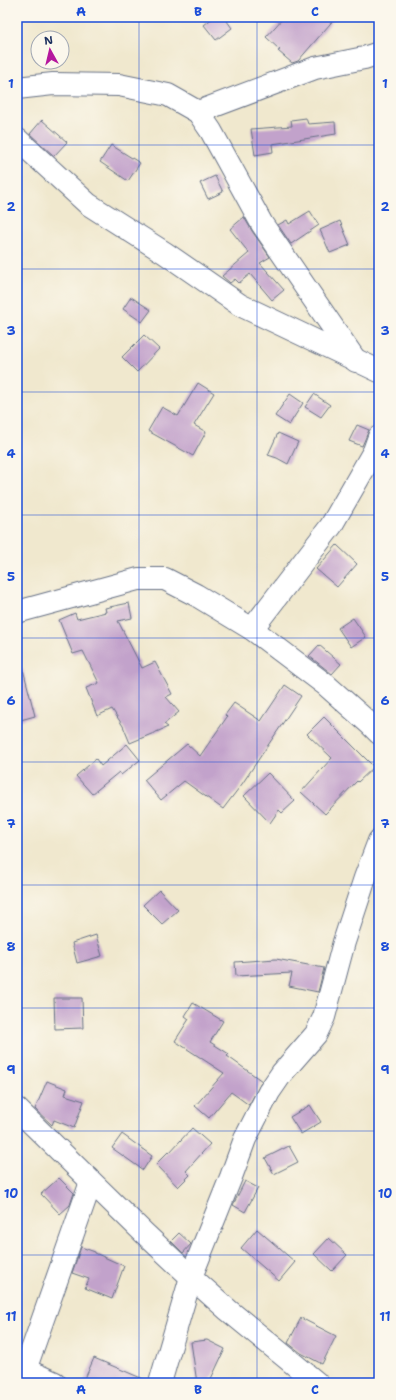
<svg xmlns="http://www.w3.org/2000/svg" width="396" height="1400" font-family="'Shantell Sans',sans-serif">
  <rect width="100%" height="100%" fill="#fbf7ec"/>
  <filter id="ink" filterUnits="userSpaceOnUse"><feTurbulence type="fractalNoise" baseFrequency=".025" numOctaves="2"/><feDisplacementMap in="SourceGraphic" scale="8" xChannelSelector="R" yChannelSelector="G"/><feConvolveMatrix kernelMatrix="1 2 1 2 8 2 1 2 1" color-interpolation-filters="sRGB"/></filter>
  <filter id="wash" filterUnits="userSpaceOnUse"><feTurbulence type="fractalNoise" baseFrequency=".012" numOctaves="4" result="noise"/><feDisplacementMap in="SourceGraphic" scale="16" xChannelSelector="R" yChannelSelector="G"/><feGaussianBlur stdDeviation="0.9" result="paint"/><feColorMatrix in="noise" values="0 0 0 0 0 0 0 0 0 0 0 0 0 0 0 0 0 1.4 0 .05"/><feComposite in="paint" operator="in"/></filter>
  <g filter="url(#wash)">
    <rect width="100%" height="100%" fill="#f0e8ce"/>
    <g id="blocks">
      <g fill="#c2a2cb">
        <polygon points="214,17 224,17 232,28 216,40 204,25"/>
        <polygon points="284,17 336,17 298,61 292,63 278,51 280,50 266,37"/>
        <polygon points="306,118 308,124 335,122 336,134 272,144 273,152 255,155 251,129 292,126 291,120"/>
        <polygon points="42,120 67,142 54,156 30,134"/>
        <polygon points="111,145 140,163 128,181 100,162"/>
        <polygon points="215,176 223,192 208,199 200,183"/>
        <polygon points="310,211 319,225 291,244 278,225 287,220 289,224"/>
        <polygon points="244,217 252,231 270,257 260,263 284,290 272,300 250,274 239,283 235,279 230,283 222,276 249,253 230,229"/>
        <polygon points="340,221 350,245 330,253 320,230"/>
        <polygon points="131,297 151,310 142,322 123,309"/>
        <polygon points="144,335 159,349 137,372 122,357"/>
        <polygon points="198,383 214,393 194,425 206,432 193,456 148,431 162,407 178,416"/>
        <polygon points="290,394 303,403 289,425 275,416"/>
        <polygon points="314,394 330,405 321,417 305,407"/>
        <polygon points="357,425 369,430 362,446 349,441"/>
        <polygon points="278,433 298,442 288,464 277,458 268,455"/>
        <polygon points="337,545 357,564 337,587 316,569"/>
        <polygon points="129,603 132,618 118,621 142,668 155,662 172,694 166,697 179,712 164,724 168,727 130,743 123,726 112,709 97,716 86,688 99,683 83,651 73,654 59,620 75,613 77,619 106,612 105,608"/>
        <polygon points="353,618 366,637 351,647 338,628"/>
        <polygon points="319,645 341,664 332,674 309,656"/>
        <polygon points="23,669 35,716 17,721 17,670"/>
        <polygon points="285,685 301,696 242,784 223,809 184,781 161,800 144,780 187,744 200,756 227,717 225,715 234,703 261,721"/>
        <polygon points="324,717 374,767 358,782 357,781 325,814 301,792 332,758 307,734"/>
        <polygon points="127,744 140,760 121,775 119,772 92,794 76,776 96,759 101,766"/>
        <polygon points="268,773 295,801 282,813 279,810 270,823 244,796"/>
        <polygon points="159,890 178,910 162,924 143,905"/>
        <polygon points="96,935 102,956 77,963 72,943"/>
        <polygon points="276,959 324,968 318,992 289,986 292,973 236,976 235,962"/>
        <polygon points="54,998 82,998 83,1028 55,1029"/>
        <polygon points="193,1003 223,1021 210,1042 229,1054 227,1056 262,1081 249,1105 231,1092 209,1118 195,1106 224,1073 175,1041 189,1019 185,1016"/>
        <polygon points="47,1081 67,1089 65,1095 84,1101 74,1128 54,1120 52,1125 35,1109"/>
        <polygon points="310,1105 321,1122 301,1134 290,1117"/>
        <polygon points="192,1128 210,1144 186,1171 190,1175 178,1187 156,1164 168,1152 169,1153"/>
        <polygon points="122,1134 152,1156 143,1170 112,1148"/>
        <polygon points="289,1146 298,1162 274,1174 265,1158"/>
        <polygon points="59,1178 74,1193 70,1205 60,1214 41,1194"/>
        <polygon points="245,1181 258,1188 245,1212 233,1205"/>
        <polygon points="257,1229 295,1262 279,1281 241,1248"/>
        <polygon points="179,1233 191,1244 183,1253 171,1241"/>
        <polygon points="329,1238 347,1255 332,1271 314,1254"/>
        <polygon points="81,1247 95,1252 95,1253 124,1266 112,1299 85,1288 89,1279 72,1273"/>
        <polygon points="301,1318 336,1336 322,1364 301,1353 288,1343"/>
        <polygon points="207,1340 225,1349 209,1383 197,1383 191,1342"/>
        <polygon points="94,1358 148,1381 148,1383 83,1383"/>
      </g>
    </g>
  </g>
  <g filter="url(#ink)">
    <use href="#blocks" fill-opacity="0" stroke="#667085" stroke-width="1"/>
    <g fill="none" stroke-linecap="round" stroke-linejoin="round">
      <g stroke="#667085" stroke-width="24">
        <g id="minor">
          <polyline points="17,88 53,84 119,85 168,95 198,112 211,131 262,224 356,361"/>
          <polyline points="198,112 315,68 364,58 379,53"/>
          <polyline points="17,139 88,204 165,253 240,305 379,371"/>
          <polyline points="17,612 138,579 165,579 196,595 252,629 326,685 370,724 379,733"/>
          <polyline points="252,629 331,526 374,451 379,437"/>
          <polyline points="17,1109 144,1233 191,1277 228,1310 317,1383"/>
          <polyline points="17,1366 55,1383"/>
          <polyline points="25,1370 91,1182"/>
          <polyline points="160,1383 191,1277 231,1177 245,1139 269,1092 282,1073 316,1034 324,1017 344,942 365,878 379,841"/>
        </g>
      </g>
      <use href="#minor" stroke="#fff" stroke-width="22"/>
    </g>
  </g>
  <path fill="none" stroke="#1d4ed8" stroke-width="1" stroke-opacity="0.55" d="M139 17V1383M257 17V1383M17 145H379M17 269H379M17 392H379M17 515H379M17 638H379M17 762H379M17 885H379M17 1008H379M17 1131H379M17 1255H379"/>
  <rect width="396" height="1400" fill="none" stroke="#fbf7ec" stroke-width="44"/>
  <g transform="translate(50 50) rotate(352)"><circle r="19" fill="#fbf7ec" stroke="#a1a7b3"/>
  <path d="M0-3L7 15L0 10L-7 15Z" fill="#b5179e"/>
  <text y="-6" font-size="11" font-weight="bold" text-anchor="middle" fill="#1b2f5e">N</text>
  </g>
  <rect x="22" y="22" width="352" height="1356" fill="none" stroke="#1d4ed8" stroke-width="1.5"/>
  <g font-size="13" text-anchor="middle" font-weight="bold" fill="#1d4ed8">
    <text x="81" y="16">A</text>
    <text x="198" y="16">B</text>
    <text x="315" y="16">C</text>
    <text x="11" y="88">1</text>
    <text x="385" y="88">1</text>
    <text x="11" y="211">2</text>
    <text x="385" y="211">2</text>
    <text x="11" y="335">3</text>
    <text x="385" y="335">3</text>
    <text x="11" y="458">4</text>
    <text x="385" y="458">4</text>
    <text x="11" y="581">5</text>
    <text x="385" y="581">5</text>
    <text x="11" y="705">6</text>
    <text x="385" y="705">6</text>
    <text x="11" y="828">7</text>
    <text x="385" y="828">7</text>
    <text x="11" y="951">8</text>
    <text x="385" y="951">8</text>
    <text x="11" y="1074">9</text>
    <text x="385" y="1074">9</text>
    <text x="11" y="1198">10</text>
    <text x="385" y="1198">10</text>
    <text x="11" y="1321">11</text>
    <text x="385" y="1321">11</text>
    <text x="81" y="1394">A</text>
    <text x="198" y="1394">B</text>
    <text x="315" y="1394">C</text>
  </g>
</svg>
